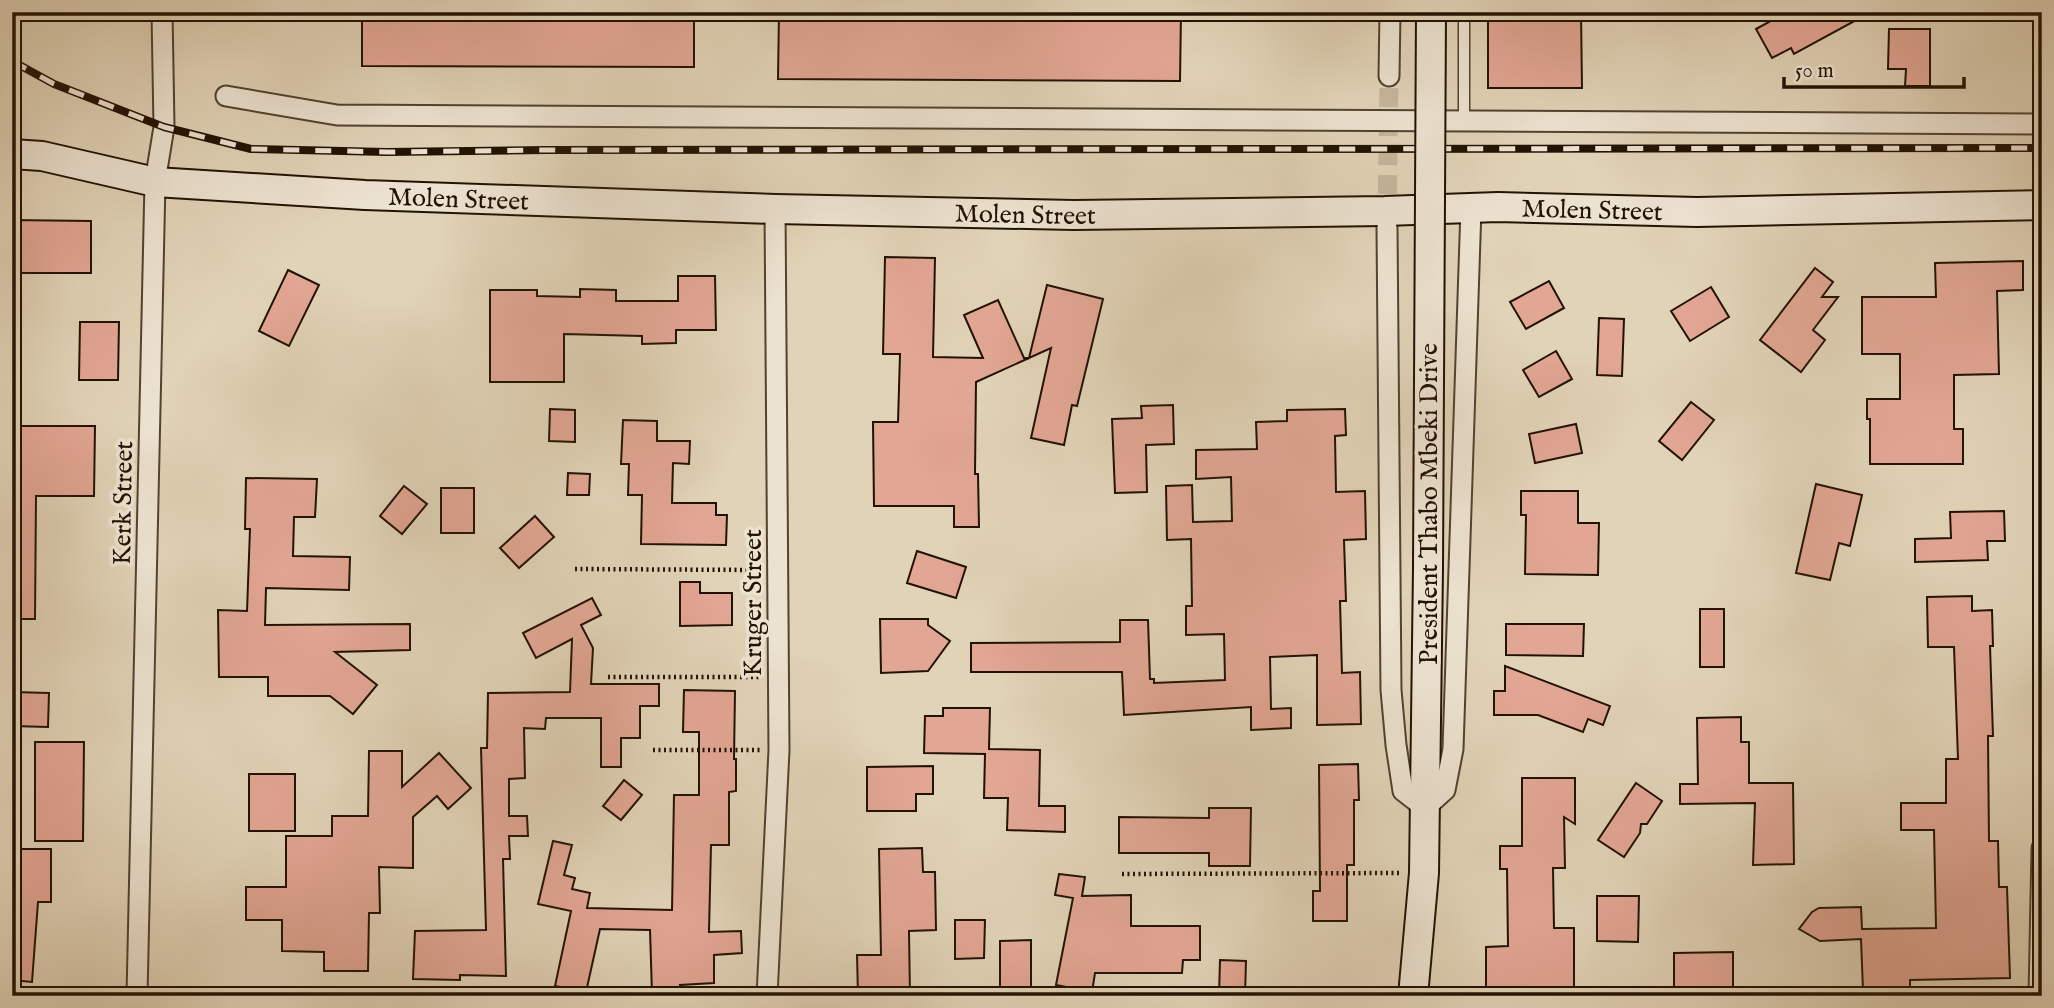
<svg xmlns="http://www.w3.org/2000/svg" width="2054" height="1008" font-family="'IM FELL English',serif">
  <rect width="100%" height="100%" fill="#e1d3b7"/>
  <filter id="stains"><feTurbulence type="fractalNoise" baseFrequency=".00286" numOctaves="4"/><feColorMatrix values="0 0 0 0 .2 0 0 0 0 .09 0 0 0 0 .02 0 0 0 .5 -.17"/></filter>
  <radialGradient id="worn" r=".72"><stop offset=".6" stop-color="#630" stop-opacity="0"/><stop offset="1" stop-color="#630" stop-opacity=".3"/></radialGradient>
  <g fill="#e2a694" stroke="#221203" stroke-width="2">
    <polygon points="362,12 694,12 694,67 362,66"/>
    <polygon points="779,12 1181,12 1180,81 778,79"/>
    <polygon points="1488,12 1581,12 1582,88 1488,88"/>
    <polygon points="1787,12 1871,12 1794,54 1791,48 1772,58 1756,29"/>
    <polygon points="1889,29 1930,29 1930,86 1905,86 1906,69 1888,69"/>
    <polygon points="12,220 91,221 91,273 12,273"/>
    <polygon points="885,257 935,258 933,357 983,358 964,315 998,300 1024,358 1029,358 976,382 975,474 978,474 979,527 954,527 954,506 874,506 873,422 898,422 900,354 883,354"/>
    <polygon points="2023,261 2023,290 1997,291 1999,374 1954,375 1954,429 1963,429 1963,464 1870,464 1870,419 1867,419 1867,399 1900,399 1900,354 1862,354 1862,297 1936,297 1935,263"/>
    <polygon points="1815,268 1833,282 1822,297 1838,297 1813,330 1825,340 1801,372 1760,340"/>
    <polygon points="288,270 319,285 289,346 259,331"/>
    <polygon points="678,276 715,276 716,330 676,330 676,343 642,344 642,336 564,334 564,382 490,382 490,290 537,290 537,296 580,297 580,289 616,290 616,301 678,301"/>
    <polygon points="1549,281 1564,308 1526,329 1510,302"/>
    <polygon points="1047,285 1103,299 1077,406 1072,405 1064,445 1031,438 1051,348 1029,358"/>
    <polygon points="1711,287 1729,317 1690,341 1671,311"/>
    <polygon points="1599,318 1624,319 1622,376 1597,375"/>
    <polygon points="80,322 119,322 118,380 79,380"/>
    <polygon points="1556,351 1572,379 1539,397 1523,370"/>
    <polygon points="1691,402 1714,420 1682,460 1659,441"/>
    <polygon points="1173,405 1174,444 1146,445 1147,492 1115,493 1112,419 1142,418 1141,406"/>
    <polygon points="550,409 575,410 575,442 549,441"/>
    <polygon points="1345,409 1346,435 1335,436 1336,492 1365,491 1366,539 1344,540 1346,601 1340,601 1342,673 1360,672 1361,724 1317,725 1317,655 1270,657 1271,709 1291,708 1291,728 1251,730 1251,707 1124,715 1122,672 971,672 971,643 1120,642 1120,620 1148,620 1150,679 1154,679 1154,683 1225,680 1224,634 1186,635 1186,606 1192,606 1191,539 1167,540 1166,486 1192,485 1193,522 1232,521 1231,477 1196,479 1196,450 1257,449 1256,422 1287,421 1287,410"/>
    <polygon points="623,420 657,421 657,441 690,441 689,464 673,463 672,503 716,503 716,515 727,515 726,545 641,544 642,495 628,495 629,464 621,464"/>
    <polygon points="1576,424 1582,453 1535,463 1529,434"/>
    <polygon points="12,426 95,426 94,496 36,496 35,619 12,619"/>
    <polygon points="568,473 590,474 589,495 567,495"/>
    <polygon points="246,478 317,479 315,517 294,517 293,556 350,557 349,590 266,588 265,625 410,624 410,650 335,652 377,685 353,714 330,696 268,696 268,677 219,677 218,610 247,611 250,529 245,529"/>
    <polygon points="1816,484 1862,495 1850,546 1839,543 1830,580 1796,573"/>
    <polygon points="404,486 427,504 402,534 380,516"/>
    <rect x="441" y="488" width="33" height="45"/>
    <polygon points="1521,491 1578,491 1578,523 1599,523 1598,575 1525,574 1526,515 1521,515"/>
    <polygon points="2004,511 2005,541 1987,541 1988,560 1915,562 1915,539 1951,538 1950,512"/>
    <polygon points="535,516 554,537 519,568 500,548"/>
    <polygon points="917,551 966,567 956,598 907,583"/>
    <polygon points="680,582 700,582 700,593 732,593 732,625 680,626"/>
    <polygon points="1972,596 1972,611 1992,610 1993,646 1990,646 1993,736 1988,736 1989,841 1998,841 1999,887 2007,887 2010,978 1910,980 1910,989 1863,990 1861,939 1820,941 1799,929 1812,912 1819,908 1861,907 1862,929 1936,928 1934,830 1901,830 1901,803 1946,803 1946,759 1958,759 1954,647 1928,647 1927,597"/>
    <polygon points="592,598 601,615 581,625 593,648 591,684 659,684 659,706 640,706 640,738 621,738 621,767 601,767 601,718 546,718 545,729 524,728 525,778 509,779 509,816 527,816 528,836 509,836 510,859 503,859 506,976 460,975 460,980 413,979 415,931 486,930 481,748 487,748 488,693 570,692 572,639 536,658 523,633"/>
    <rect x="1700" y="609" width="24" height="58"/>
    <polygon points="880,619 928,619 928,625 950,641 928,671 881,673"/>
    <polygon points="1506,624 1584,624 1583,656 1506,655"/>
    <polygon points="1505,666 1610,706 1603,725 1588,719 1583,732 1538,715 1494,715 1494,691 1505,691"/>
    <polygon points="684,690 735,691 734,759 736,759 736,791 729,792 729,845 711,845 709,932 741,931 742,953 714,955 714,983 680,985 680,993 652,994 650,930 600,929 586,992 555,986 571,911 538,904 553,841 572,845 564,875 575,878 572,889 590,893 587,908 672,910 674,795 699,795 699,732 683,732"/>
    <polygon points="12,692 49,693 48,727 12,726"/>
    <polygon points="943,708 990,708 989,749 1040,750 1039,806 1065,806 1065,832 1007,830 1008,798 984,798 985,754 924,753 925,716 943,716"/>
    <polygon points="1741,717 1741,742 1749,742 1749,783 1793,783 1794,864 1753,865 1755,803 1680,804 1680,784 1698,784 1697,718"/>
    <polygon points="35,742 84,742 83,841 35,841"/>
    <polygon points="369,751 402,751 402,787 439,753 471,788 448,809 437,796 413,817 413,868 379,867 380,913 369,913 368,971 324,971 324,952 282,951 282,920 246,920 246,887 286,887 286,836 332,836 332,816 368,816"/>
    <polygon points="1358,764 1359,800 1354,800 1354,865 1347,865 1347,921 1313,921 1313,891 1320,891 1319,765"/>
    <polygon points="933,766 933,794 916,794 916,811 867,811 867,767"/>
    <rect x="249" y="774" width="46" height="57"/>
    <polygon points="1522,778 1575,778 1575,824 1564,817 1565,868 1553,868 1554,928 1574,928 1574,996 1486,996 1486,947 1508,946 1507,869 1500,869 1500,846 1522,846"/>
    <polygon points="624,780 642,795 621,820 603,806"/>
    <polygon points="1636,783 1662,801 1647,824 1641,824 1640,833 1624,857 1598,840"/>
    <polygon points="1209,808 1251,808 1250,866 1209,866 1209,853 1119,853 1119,817 1209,818"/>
    <polygon points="922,848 923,872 935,872 936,930 909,931 910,996 858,996 857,955 881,955 879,849"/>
    <polygon points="12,849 51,849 51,902 38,902 32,982 12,980 12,927 20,927 20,868 12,868"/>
    <polygon points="1059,874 1085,877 1082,896 1131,895 1131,926 1200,926 1200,960 1183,960 1182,973 1095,973 1092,992 1056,985 1073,898 1055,895"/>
    <polygon points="1597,896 1639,896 1638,942 1597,941"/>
    <polygon points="955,920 985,920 984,958 955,959"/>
    <polygon points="1031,940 1031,996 1000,996 1000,941"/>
    <polygon points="1733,952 1733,990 1674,990 1674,953"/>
    <polygon points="1220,960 1246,961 1245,996 1219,996"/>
  </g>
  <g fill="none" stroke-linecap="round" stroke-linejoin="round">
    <polyline stroke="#c4b69c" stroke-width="19" stroke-dasharray="19 10" stroke-linecap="butt" points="1387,223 1389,76"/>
    <g stroke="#524230" stroke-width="13">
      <polyline id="lane" points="1464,122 1464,12"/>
    </g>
    <g stroke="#524230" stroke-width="23">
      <g id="street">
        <polyline points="1389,76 1390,12"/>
        <polyline points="226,96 337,115 2042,124"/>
        <polyline points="1387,227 1391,690 1396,745 1403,791 1425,808 1445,790 1453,749 1471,208"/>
        <polyline points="137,996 155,182 164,127 162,12"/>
        <polyline points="767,996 779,750 775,209"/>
        <polyline points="2039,996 2042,848"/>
      </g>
    </g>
    <g stroke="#221203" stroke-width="32">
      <g id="secondary">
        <path id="s1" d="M12 154 42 156 155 182 365 195 775 209 1074 215 1385 211 1498 207 1697 212 2042 205"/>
        <polyline points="1413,996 1424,873 1428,568"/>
      </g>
    </g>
    <g stroke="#221203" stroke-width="4.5" stroke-dasharray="2 3.5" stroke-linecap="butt">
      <polyline points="575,569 759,570"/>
      <polyline points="608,677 760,677"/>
      <polyline points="653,750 761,750"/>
      <polyline points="1122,874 1399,873"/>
    </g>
    <use href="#lane" stroke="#ece2d0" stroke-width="10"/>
    <use href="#street" stroke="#ece2d0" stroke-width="19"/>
    <use href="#secondary" stroke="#ece2d0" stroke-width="28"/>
    <g stroke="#221203" stroke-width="8">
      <polyline id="rail" points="12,61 54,84 164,127 251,149 387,152 547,150 2042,148"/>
    </g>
    <use href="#rail" stroke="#ece2d0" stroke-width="5" stroke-dasharray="16" stroke-linecap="butt"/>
    <g stroke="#221203" stroke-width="32" stroke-linecap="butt">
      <polyline id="secondary-bridge" points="1428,568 1431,12"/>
    </g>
    <use href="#secondary-bridge" stroke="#ece2d0" stroke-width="28"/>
  </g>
  <g text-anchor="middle" stroke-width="7" stroke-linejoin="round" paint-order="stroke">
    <g font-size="26" fill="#221203" stroke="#ece2d0">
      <text dy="9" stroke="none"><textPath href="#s1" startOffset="450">Molen Street</textPath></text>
      <text dy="9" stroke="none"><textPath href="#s1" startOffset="1584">Molen Street</textPath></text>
      <text dy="9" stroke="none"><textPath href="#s1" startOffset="1017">Molen Street</textPath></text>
      <text transform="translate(122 503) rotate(-89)" y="9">Kerk Street</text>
      <text transform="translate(1428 504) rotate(-90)" y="9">President Thabo Mbeki Drive</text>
      <text transform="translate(752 603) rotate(-90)" y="9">Kruger Street</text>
    </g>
  </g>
  <rect width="2054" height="1008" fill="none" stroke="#e1d3b7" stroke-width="42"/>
  <rect x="14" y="14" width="2026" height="980" fill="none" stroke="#221203" stroke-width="3.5"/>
  <rect x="21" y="21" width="2012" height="966" fill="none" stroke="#221203" stroke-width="2"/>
  <path d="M1784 77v10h180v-10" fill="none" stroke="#221203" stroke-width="3.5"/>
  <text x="1795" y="77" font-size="21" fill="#221203" stroke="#ece2d0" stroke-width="5" paint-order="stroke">50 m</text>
  <rect width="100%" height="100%" filter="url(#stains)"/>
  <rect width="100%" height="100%" fill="url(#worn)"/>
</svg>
